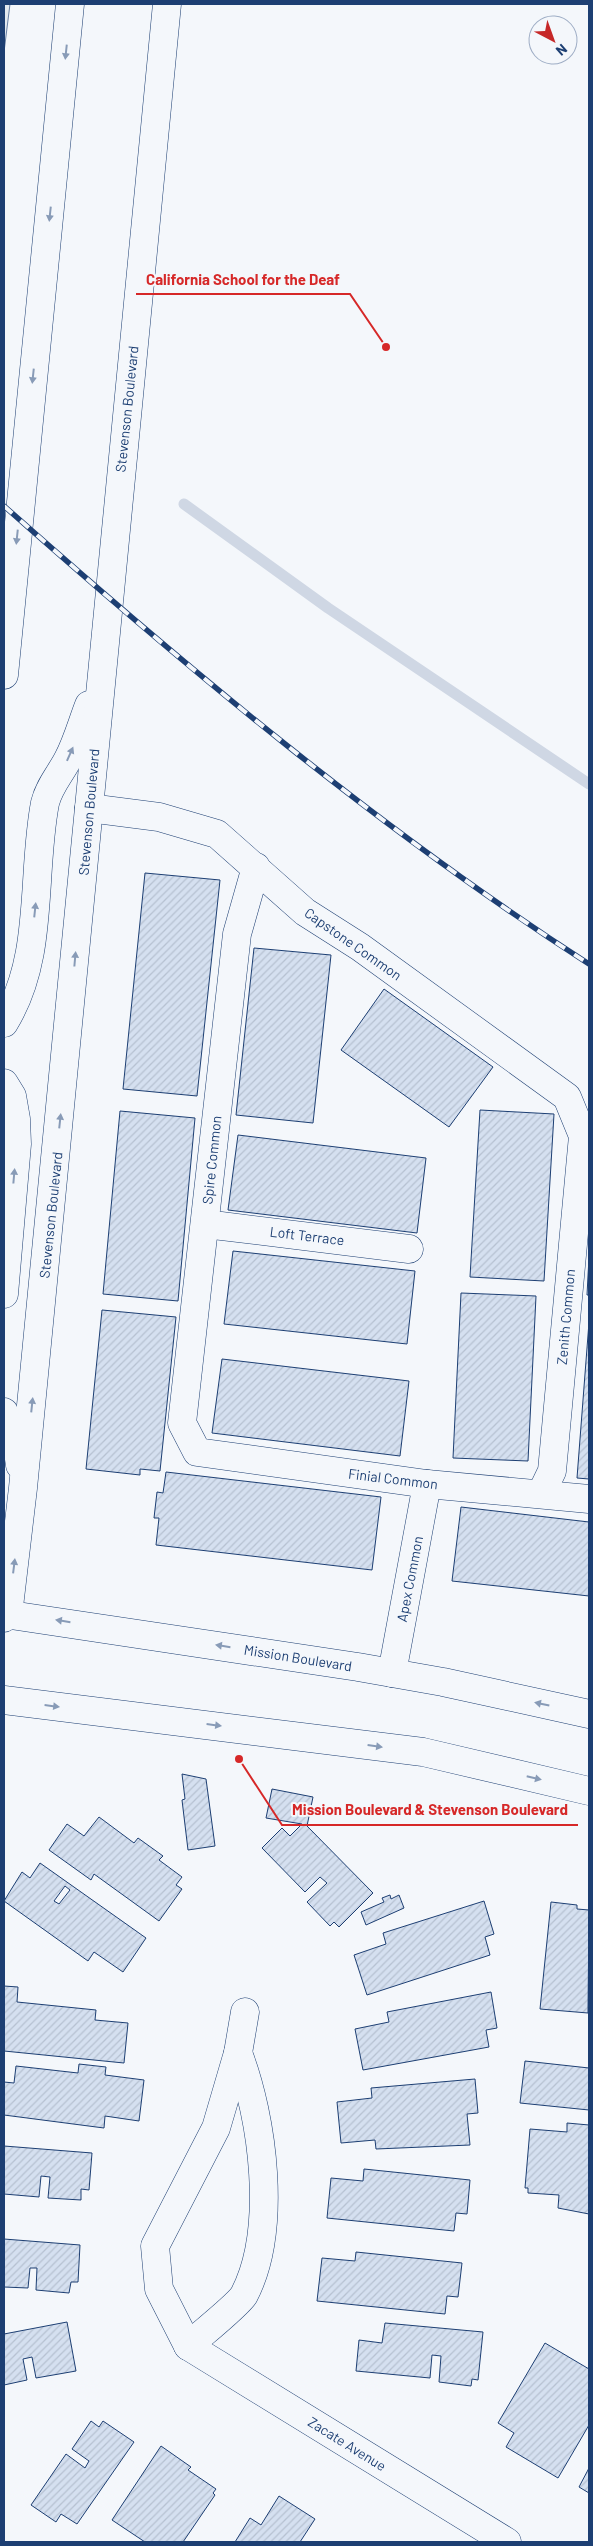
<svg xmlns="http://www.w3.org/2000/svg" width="593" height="2546" font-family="Barlow,sans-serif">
  <defs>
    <pattern id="building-hatch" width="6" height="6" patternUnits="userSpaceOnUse" patternTransform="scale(1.25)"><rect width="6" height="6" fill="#d5e0f0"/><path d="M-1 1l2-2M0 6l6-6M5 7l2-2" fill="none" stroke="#b6c1d1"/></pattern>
  </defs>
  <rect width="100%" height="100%" fill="#f4f7fb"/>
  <polygon fill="#e3e9f0" stroke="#687fa3" points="4,4 10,4 4,52"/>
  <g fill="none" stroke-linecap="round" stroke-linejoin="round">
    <polyline stroke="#cfd7e4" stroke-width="11" points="184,504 328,608 589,784"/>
  </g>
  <g fill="url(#building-hatch)" stroke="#1d3f73" fill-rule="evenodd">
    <polygon points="145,873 220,880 197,1096 123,1089"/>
    <polygon points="254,948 331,955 313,1123 236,1115"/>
    <polygon points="384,989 493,1067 449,1127 341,1050"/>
    <polygon points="480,1110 554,1114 544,1281 470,1277"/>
    <polygon points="120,1111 195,1118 178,1301 103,1294"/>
    <polygon points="238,1135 426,1158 417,1233 228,1210"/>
    <polygon points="233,1251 415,1271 407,1344 224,1324"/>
    <polygon points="589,1257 589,1295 587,1295"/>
    <polygon points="461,1293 536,1296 528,1461 453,1458"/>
    <polygon points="102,1310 176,1317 160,1471 140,1469 140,1475 86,1469"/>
    <polygon points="589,1322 589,1479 577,1478"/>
    <polygon points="222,1359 409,1381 400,1456 212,1433"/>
    <polygon points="166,1472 381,1497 372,1570 156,1545 159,1518 154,1518 157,1492 163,1493"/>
    <polygon points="461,1507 589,1522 589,1596 452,1581"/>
    <polygon points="182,1774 206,1779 215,1846 188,1850 182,1800 185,1799"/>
    <polygon points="272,1789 313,1797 307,1826 373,1893 339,1927 334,1922 330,1926 307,1902 327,1883 320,1877 305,1892 262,1848 282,1828 290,1836 302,1824 266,1818"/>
    <polygon points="99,1817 134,1843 138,1838 163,1856 159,1860 182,1877 176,1885 182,1889 159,1921 94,1874 91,1880 49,1850 67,1824 84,1836"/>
    <path d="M40 1863 146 1938 123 1972 94 1952 88 1961 4 1901 22 1872 30 1878ZM65 1886 70 1890 59 1904 54 1901Z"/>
    <polygon points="390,1895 391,1899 399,1895 404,1908 366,1925 361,1912 384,1902 382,1898"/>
    <polygon points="484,1901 494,1934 485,1937 490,1955 367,1995 354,1955 386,1944 383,1933"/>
    <polygon points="551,1902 577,1905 577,1909 589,1910 588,2013 540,2009"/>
    <polygon points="4,1986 18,1987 17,2002 96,2010 95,2020 128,2023 124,2063 4,2051"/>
    <polygon points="491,1992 497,2028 486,2030 489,2047 363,2070 355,2029 389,2022 387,2012"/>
    <polygon points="525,2061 589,2068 589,2110 520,2103"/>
    <polygon points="79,2064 106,2067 105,2075 144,2080 139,2121 105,2116 104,2128 4,2115 4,2082 14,2083 16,2066 78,2073"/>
    <polygon points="475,2079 478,2113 467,2114 470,2145 376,2149 375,2140 341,2143 337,2102 372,2098 371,2088"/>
    <polygon points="567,2123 589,2125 589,2214 558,2208 559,2195 528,2193 528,2188 525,2188 530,2129 567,2132"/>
    <polygon points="4,2146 92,2153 89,2190 81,2189 81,2200 48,2198 50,2177 41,2176 39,2197 4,2194"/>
    <polygon points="364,2169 470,2180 467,2214 456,2213 454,2231 327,2218 331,2178 363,2181"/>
    <polygon points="4,2239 80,2245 78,2282 71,2282 69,2293 36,2290 37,2268 30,2268 28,2288 4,2287"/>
    <polygon points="356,2252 462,2263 458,2297 447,2296 445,2314 317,2301 322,2258 355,2261"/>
    <polygon points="67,2322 76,2371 36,2378 32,2357 23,2359 27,2380 4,2385 4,2334"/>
    <polygon points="385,2323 483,2332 478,2380 472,2379 471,2386 439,2382 441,2356 432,2355 430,2378 356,2371 359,2340 382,2343"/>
    <polygon points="545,2343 589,2369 589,2425 558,2478 506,2447 514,2433 498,2423"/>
    <polygon points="91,2421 99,2427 103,2421 134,2442 77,2524 61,2514 56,2522 31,2505 66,2454 85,2468 89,2461 72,2449"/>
    <polygon points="161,2446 191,2467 188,2470 216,2489 213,2493 215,2495 183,2542 145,2542 112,2520"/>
    <polygon points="589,2468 589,2493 579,2487"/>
    <polygon points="279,2496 315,2519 300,2542 235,2542 250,2518 261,2525"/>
  </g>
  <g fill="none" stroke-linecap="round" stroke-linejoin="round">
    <g stroke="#1d3f73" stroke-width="29">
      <g id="street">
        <polyline points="89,808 159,817 217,834 305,912 360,947 567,1097 583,1136 552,1471 541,1494"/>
        <polyline points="256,867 237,934 182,1423 197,1452 427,1484 589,1499"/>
        <polyline points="205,1224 409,1249"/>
        <polyline points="392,1673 427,1484"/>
        <polyline points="245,2012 238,2053 216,2128 155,2246 159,2289 188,2346 507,2542"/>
        <path d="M188 2346C199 2336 238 2305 244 2295 278 2230 263 2118 238 2053"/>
      </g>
    </g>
    <g stroke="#1d3f73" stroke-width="29">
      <g id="primary">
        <polyline points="4,675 70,4"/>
        <path d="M4 1023C45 957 31 876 45 803 49 786 61 773 68 759 77 742 82 723 89 705"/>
        <polyline points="4,1083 12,1096 16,1119 17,1144 4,1294"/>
        <polyline points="4,1412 18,1452 20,1465"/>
        <polyline points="4,1614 358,1667 443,1682 589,1714"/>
        <polyline points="4,1618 8,1615 23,1488 167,4"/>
        <polyline points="4,1700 423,1752 589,1791"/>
      </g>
    </g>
    <use href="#street" stroke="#f4f7fb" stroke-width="28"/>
    <use href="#primary" stroke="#f4f7fb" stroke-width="28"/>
    <g stroke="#1d3f73" stroke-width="5.5">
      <path id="rail" d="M4 506C189 670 381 830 589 964"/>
    </g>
    <use href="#rail" stroke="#f4f7fb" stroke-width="4" stroke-dasharray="11" stroke-linecap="butt"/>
  </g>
  <defs><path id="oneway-solid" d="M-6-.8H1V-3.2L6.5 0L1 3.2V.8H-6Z" transform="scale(1.25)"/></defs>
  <g fill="#889bb7">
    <use href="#oneway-solid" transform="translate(66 52) rotate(96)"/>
    <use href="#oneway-solid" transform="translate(50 214) rotate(96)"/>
    <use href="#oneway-solid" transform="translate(33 376) rotate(96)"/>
    <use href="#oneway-solid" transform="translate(17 537) rotate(96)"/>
    <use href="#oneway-solid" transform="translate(70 754) rotate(-66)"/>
    <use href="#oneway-solid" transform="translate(35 910) rotate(-84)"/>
    <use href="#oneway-solid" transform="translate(75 959) rotate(-85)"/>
    <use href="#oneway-solid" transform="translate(60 1121) rotate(-84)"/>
    <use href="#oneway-solid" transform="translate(14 1176) rotate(-85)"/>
    <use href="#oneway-solid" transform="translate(32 1405) rotate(-84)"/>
    <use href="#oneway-solid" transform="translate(14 1566) rotate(-83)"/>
    <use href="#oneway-solid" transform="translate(63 1621) rotate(-171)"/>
    <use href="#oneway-solid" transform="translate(223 1646) rotate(-171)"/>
    <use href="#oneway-solid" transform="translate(542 1704) rotate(-168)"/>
    <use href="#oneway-solid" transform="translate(52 1706) rotate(7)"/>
    <use href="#oneway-solid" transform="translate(214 1725) rotate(7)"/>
    <use href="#oneway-solid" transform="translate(375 1746) rotate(8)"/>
    <use href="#oneway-solid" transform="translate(534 1778) rotate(13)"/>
  </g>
  <g text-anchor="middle" stroke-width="4" stroke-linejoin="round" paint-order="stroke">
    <g font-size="14" fill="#1d3f73" stroke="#f4f7fb">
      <text transform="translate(127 409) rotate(-84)" y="5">Stevenson Boulevard</text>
      <text transform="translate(89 812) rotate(-85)" y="5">Stevenson Boulevard</text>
      <text transform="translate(353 944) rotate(35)" y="5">Capstone Common</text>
      <text transform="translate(212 1160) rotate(-84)" y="5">Spire Common</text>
      <text transform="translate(51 1215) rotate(-84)" y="5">Stevenson Boulevard</text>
      <text transform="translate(307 1236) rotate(7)" y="5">Loft Terrace</text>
      <text transform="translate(566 1317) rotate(-85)" y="5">Zenith Common</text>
      <text transform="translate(393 1479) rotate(7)" y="5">Finial Common</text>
      <text transform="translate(410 1579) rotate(-79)" y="5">Apex Common</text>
      <text transform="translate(298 1658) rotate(9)" y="5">Mission Boulevard</text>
      <text transform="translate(347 2444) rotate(32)" y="5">Zacate Avenue</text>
    </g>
  </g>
  <path fill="none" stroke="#d62828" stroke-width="2" d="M386 347L350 294H136M239 1759L282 1825H578"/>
  <g fill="#d62828" stroke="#f4f7fb" stroke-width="2">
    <circle cx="386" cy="347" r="5"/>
    <circle cx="239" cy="1759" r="5"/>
  </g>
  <g font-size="15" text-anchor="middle" font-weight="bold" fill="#d62828" stroke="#f4f7fb" stroke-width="4" stroke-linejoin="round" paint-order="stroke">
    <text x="243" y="285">California School for the Deaf</text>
    <text x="430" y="1815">Mission Boulevard &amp; Stevenson Boulevard</text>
  </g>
  <rect width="593" height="2546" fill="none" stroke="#1d3f73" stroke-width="10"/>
  <g transform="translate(553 40) rotate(139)"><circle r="24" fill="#f4f7fb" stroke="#9eadc5"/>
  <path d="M0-4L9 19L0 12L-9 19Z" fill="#c62828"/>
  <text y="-8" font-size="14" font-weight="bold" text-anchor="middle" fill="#1d3f73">N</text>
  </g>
</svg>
